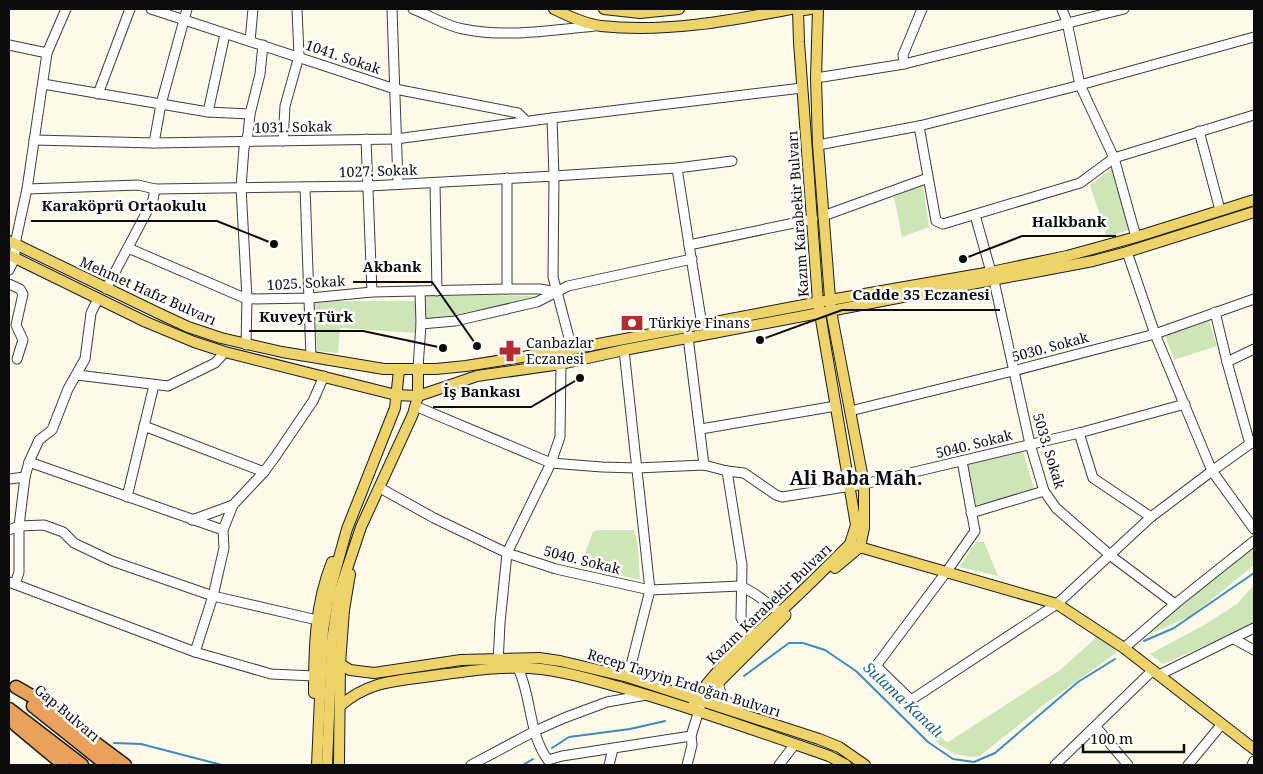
<svg xmlns="http://www.w3.org/2000/svg" width="1263" height="774" font-family="'Noto Serif',serif">
  <rect width="100%" height="100%" fill="#fefaea"/>
  <g fill="#cde5b7">
    <polygon points="1113,168 1129,230 1107,237 1090,185"/>
    <polygon points="923,185 929,227 902,237 894,197"/>
    <polygon points="494,295 535,296 534,299 454,316 426,319 425,296"/>
    <polygon points="314,301 415,301 415,333 340,328 338,353 317,351"/>
    <polygon points="1209,321 1217,346 1174,360 1165,335"/>
    <polygon points="1023,451 1035,492 976,505 966,463"/>
    <polygon points="599,530 634,530 638,547 640,580 580,566 593,532"/>
    <polygon points="976,542 984,542 998,576 959,567"/>
    <polygon points="1254,546 1254,565 1191,616 1150,634 1151,630"/>
    <polygon points="1254,585 1254,622 1225,637 1163,664 1150,654 1206,624 1237,604"/>
    <polygon points="1098,636 1117,652 1045,704 980,756 970,757 955,754 941,746 873,683 877,676 913,708 945,741 948,742 1060,670"/>
  </g>
  <g fill="none" stroke-linecap="round" stroke-linejoin="round">
    <g stroke="#3f8ac2" stroke-width="2">
      <polyline points="1144,641 1174,628 1254,573"/>
      <polyline points="744,676 789,643 803,643 825,650 856,671 928,742 953,759 974,762 995,753 1078,682 1115,659"/>
      <polyline points="114,743 141,744 222,765"/>
      <polyline points="552,748 569,737 630,729 665,721"/>
      <polyline points="523,765 533,759"/>
    </g>
    <g stroke="#3e3e3e" stroke-width="11">
      <g id="minor">
        <polyline points="151,9 395,89 518,113 526,121"/>
        <polyline points="392,9 398,184"/>
        <path d="M413 9C429 15 446 26 463 29 506 38 553 30 595 26"/>
        <polyline points="1062,9 1067,22 1080,85 1114,158 1136,237"/>
        <polyline points="250,41 253,9"/>
        <polyline points="9,45 47,53"/>
        <polyline points="904,64 903,55 922,9"/>
        <polyline points="816,78 904,64 1124,9"/>
        <polyline points="43,84 208,112 250,114"/>
        <polyline points="98,94 130,9"/>
        <polyline points="208,112 225,34"/>
        <polyline points="552,118 554,176 677,168 732,161"/>
        <polyline points="919,126 936,221 943,224 1080,183 1114,158 1254,115"/>
        <polyline points="1199,131 1220,210"/>
        <polyline points="366,139 372,292"/>
        <polyline points="34,140 154,143 396,139 552,118 802,88"/>
        <polyline points="283,141 285,106 299,56 297,9"/>
        <polyline points="154,143 161,104 187,9"/>
        <polyline points="818,145 919,126 1069,88 1254,37"/>
        <polyline points="677,168 689,245"/>
        <polyline points="507,178 507,289"/>
        <polyline points="435,183 437,291"/>
        <polyline points="305,187 311,357"/>
        <polyline points="27,189 138,185 155,189 369,186 554,176 553,277 572,349"/>
        <polyline points="975,215 991,272"/>
        <polyline points="823,216 928,178"/>
        <polyline points="128,248 247,299 310,298 372,292 507,289 540,289 557,292"/>
        <polyline points="1127,252 1155,334 1212,471 1254,529"/>
        <polyline points="9,270 15,258 15,244 27,189 47,53 66,9"/>
        <polyline points="994,281 1030,444 1044,491 1056,508 1111,556 1175,604"/>
        <polyline points="9,284 20,289 23,294 16,325 23,340 17,359"/>
        <polyline points="106,289 153,200 155,189"/>
        <polyline points="1215,312 1227,362 1250,444"/>
        <polyline points="421,324 455,321 537,302 568,286 692,259"/>
        <polyline points="702,325 689,245 813,219"/>
        <polyline points="688,337 704,465"/>
        <polyline points="246,345 247,299 241,187 244,148 248,134 250,114 260,74 263,45"/>
        <polyline points="624,350 650,590 628,677"/>
        <polyline points="1227,362 1254,349"/>
        <polyline points="418,368 421,324 420,291"/>
        <polyline points="77,375 168,386 215,363 225,352"/>
        <polyline points="415,406 551,463 602,467 637,468 704,465 727,471 744,473 776,495 782,497 864,484 1079,433 1185,404"/>
        <polyline points="850,411 1013,371 1155,334 1254,299"/>
        <polyline points="144,426 264,472"/>
        <polyline points="701,429 836,406"/>
        <polyline points="1079,433 1093,478 1151,517"/>
        <polyline points="962,461 975,531 947,571 876,666 911,700 1057,604 1151,517 1212,471 1254,441"/>
        <polyline points="29,462 223,530"/>
        <polyline points="727,471 742,565 741,618 753,636"/>
        <polyline points="9,479 25,477 29,462 39,440 52,430 68,389 85,359 91,313 98,299"/>
        <polyline points="380,488 434,518 507,553 556,569 650,590 741,586 755,594 780,612 786,615"/>
        <polyline points="127,497 154,385"/>
        <polyline points="971,513 1044,491"/>
        <polyline points="192,520 233,505"/>
        <polyline points="9,530 19,526 44,525 63,532 74,543 112,561 213,596 317,620"/>
        <polyline points="9,582 195,652 271,674 314,676"/>
        <polyline points="15,584 19,572 19,526 25,477"/>
        <polyline points="1234,639 1254,650"/>
        <polyline points="1124,648 1175,604 1254,541"/>
        <polyline points="195,652 213,596 224,548 223,530 233,505 264,472 275,457 313,401 324,376"/>
        <polyline points="498,664 500,623 507,553 551,463 560,437 561,364"/>
        <path d="M518 668C532 697 528 733 548 760"/>
        <polyline points="1159,675 1254,628"/>
        <path d="M719 682C718 696 730 704 739 712"/>
        <polyline points="1096,727 1128,765"/>
        <polyline points="548,760 562,756 691,736"/>
        <polyline points="471,765 535,731 564,718 607,702 646,695"/>
        <polyline points="609,765 613,749"/>
        <polyline points="687,765 692,745 691,736 700,707"/>
        <polyline points="779,765 795,744"/>
        <polyline points="1055,765 1153,670"/>
        <polyline points="1188,765 1222,724"/>
        <polyline points="1252,765 1254,761"/>
      </g>
    </g>
    <g stroke="#1c1c1c" stroke-width="12">
      <g id="major">
        <path d="M554 9C568 16 585 24 601 26 664 33 729 21 791 9"/>
        <polyline points="604,9 640,13 679,9"/>
        <polyline points="796,9 804,10 811,9"/>
        <polyline points="818,9 816,78 818,145 831,311 864,484 864,528 860,547 835,568"/>
        <polyline points="9,241 158,313 188,327 221,338 282,352 384,369 436,369 466,366 572,349 830,300 991,272 1067,256 1136,237 1254,200"/>
        <polyline points="9,255 146,322 194,342 225,352 396,395 418,396 477,376 561,364 624,350 1093,261 1127,252 1254,212"/>
        <polyline points="856,546 1057,604 1124,648 1254,749"/>
        <polyline points="340,664 350,670 374,673 461,660 539,658 560,661 628,677 819,739 839,747 865,765"/>
        <path d="M314 693C314 648 315 604 332 562"/>
        <polyline points="703,702 719,682 785,616"/>
        <path d="M340 706C369 681 395 681 432 676 469 671 504 665 541 669 569 672 596 681 623 688 693 708 760 732 829 756L846 765"/>
        <path d="M692 708C705 676 755 636 780 612 804 590 827 567 850 544L856 525 818 302 799 42 798 10"/>
        <polyline points="317,765 323,630 330,590 347,529 395,408 399,370"/>
        <polyline points="327,765 332,641 339,593 361,527 413,414 418,396 418,368"/>
        <polyline points="339,765 340,664 344,610 350,574"/>
      </g>
    </g>
    <g stroke="#1c1c1c" stroke-width="15">
      <g id="highway">
        <polyline points="16,687 35,698 125,765"/>
        <polyline points="33,706 107,765"/>
        <polyline points="9,709 82,765"/>
        <polyline points="9,717 17,726 64,765"/>
      </g>
    </g>
    <use href="#minor" stroke="#fff" stroke-width="9"/>
    <use href="#major" stroke="#eed26a" stroke-width="10"/>
    <use href="#highway" stroke="#e9a15c" stroke-width="12"/>
  </g>
  <defs>
    <g id="bank-bare" transform="scale(1.725)"><path d="M-6-4H6V4H-6ZM0-2.3a2.3 2.3 0 1 0 0 4.6a2.3 2.3 0 1 0 0-4.6Z" fill="#b02e30" stroke="#fff" stroke-width="2.5" paint-order="stroke"/></g>
    <g id="pharmacy-bare" transform="scale(1.725)"><path d="M-2-6h4v4h4v4h-4v4h-4v-4h-4v-4h4Z" fill="#b02e30" stroke="#fff" stroke-width="2.5" paint-order="stroke"/></g>
  </defs>
  <g fill-rule="evenodd">
    <use href="#bank-bare" x="632" y="323"/>
    <use href="#pharmacy-bare" x="510" y="351"/>
  </g>
  <g text-anchor="middle" stroke-width="5" stroke-linejoin="round" paint-order="stroke">
    <g font-size="14" fill="#0b0b0b" stroke="#fff">
      <text transform="translate(343 57) rotate(19)" y="5">1041. Sokak</text>
      <text transform="translate(293 127) rotate(-1)" y="5">1031. Sokak</text>
      <text transform="translate(378 171) rotate(-2)" y="5">1027. Sokak</text>
      <text transform="translate(798 214) rotate(-94)" y="5">Kazım Karabekir Bulvarı</text>
      <text transform="translate(306 283) rotate(-3)" y="5">1025. Sokak</text>
      <text transform="translate(148 291) rotate(24)" y="5">Mehmet Hafız Bulvarı</text>
      <text transform="translate(1050 347) rotate(-15)" y="5">5030. Sokak</text>
      <text transform="translate(974 444) rotate(-14)" y="5">5040. Sokak</text>
      <text transform="translate(1049 451) rotate(73)" y="5">5033. Sokak</text>
      <text transform="translate(582 560) rotate(14)" y="5">5040. Sokak</text>
      <text transform="translate(769 604) rotate(-44)" y="5">Kazım Karabekir Bulvarı</text>
      <text transform="translate(684 683) rotate(17)" y="5">Recep Tayyip Erdoğan Bulvarı</text>
      <text transform="translate(67 713) rotate(40)" y="5">Gap Bulvarı</text>
    </g>
    <g font-size="14" fill="#0b0b0b" stroke="#fff" text-anchor="start">
      <text x="649" y="328">Türkiye Finans</text>
      <text x="526" y="348">Canbazlar<tspan x="526" dy="16">Eczanesi</tspan></text>
    </g>
    <g font-size="15" font-style="italic" fill="#1e5c92" stroke="#fff">
      <text transform="translate(903 700) rotate(43)" y="5">Sulama Kanalı</text>
    </g>
    <g font-size="19" font-weight="bold" fill="#0b0b0b" stroke="#fff">
      <text x="856" y="485">Ali Baba Mah.</text>
    </g>
  </g>
  <path fill="none" stroke="#0b0b0b" stroke-width="2" d="M274 244L217 221H31M963 259L1022 236H1116M477 346L432 282H353M760 340L842 310H1000M443 348L363 331H249M580 378L531 407H433"/>
  <g fill="#0b0b0b" stroke="#fff" stroke-width="2">
    <circle cx="274" cy="244" r="5"/>
    <circle cx="963" cy="259" r="5"/>
    <circle cx="477" cy="346" r="5"/>
    <circle cx="760" cy="340" r="5"/>
    <circle cx="443" cy="348" r="5"/>
    <circle cx="580" cy="378" r="5"/>
  </g>
  <g font-size="15" text-anchor="middle" font-weight="bold" fill="#0b0b0b" stroke="#fff" stroke-width="5" stroke-linejoin="round" paint-order="stroke">
    <text x="124" y="211">Karaköprü Ortaokulu</text>
    <text x="1069" y="227">Halkbank</text>
    <text x="392" y="272">Akbank</text>
    <text x="921" y="300">Cadde 35 Eczanesi</text>
    <text x="306" y="322">Kuveyt Türk</text>
    <text x="482" y="397">İş Bankası</text>
  </g>
  <rect width="1263" height="774" fill="none" stroke="#0b0b0b" stroke-width="20"/>
  <path d="M1083 744v8h101v-8" fill="none" stroke="#0b0b0b" stroke-width="2.5"/>
  <text x="1090" y="744" font-size="15" fill="#0b0b0b" stroke="#ffffff" stroke-width="4" paint-order="stroke">100 m</text>
</svg>
